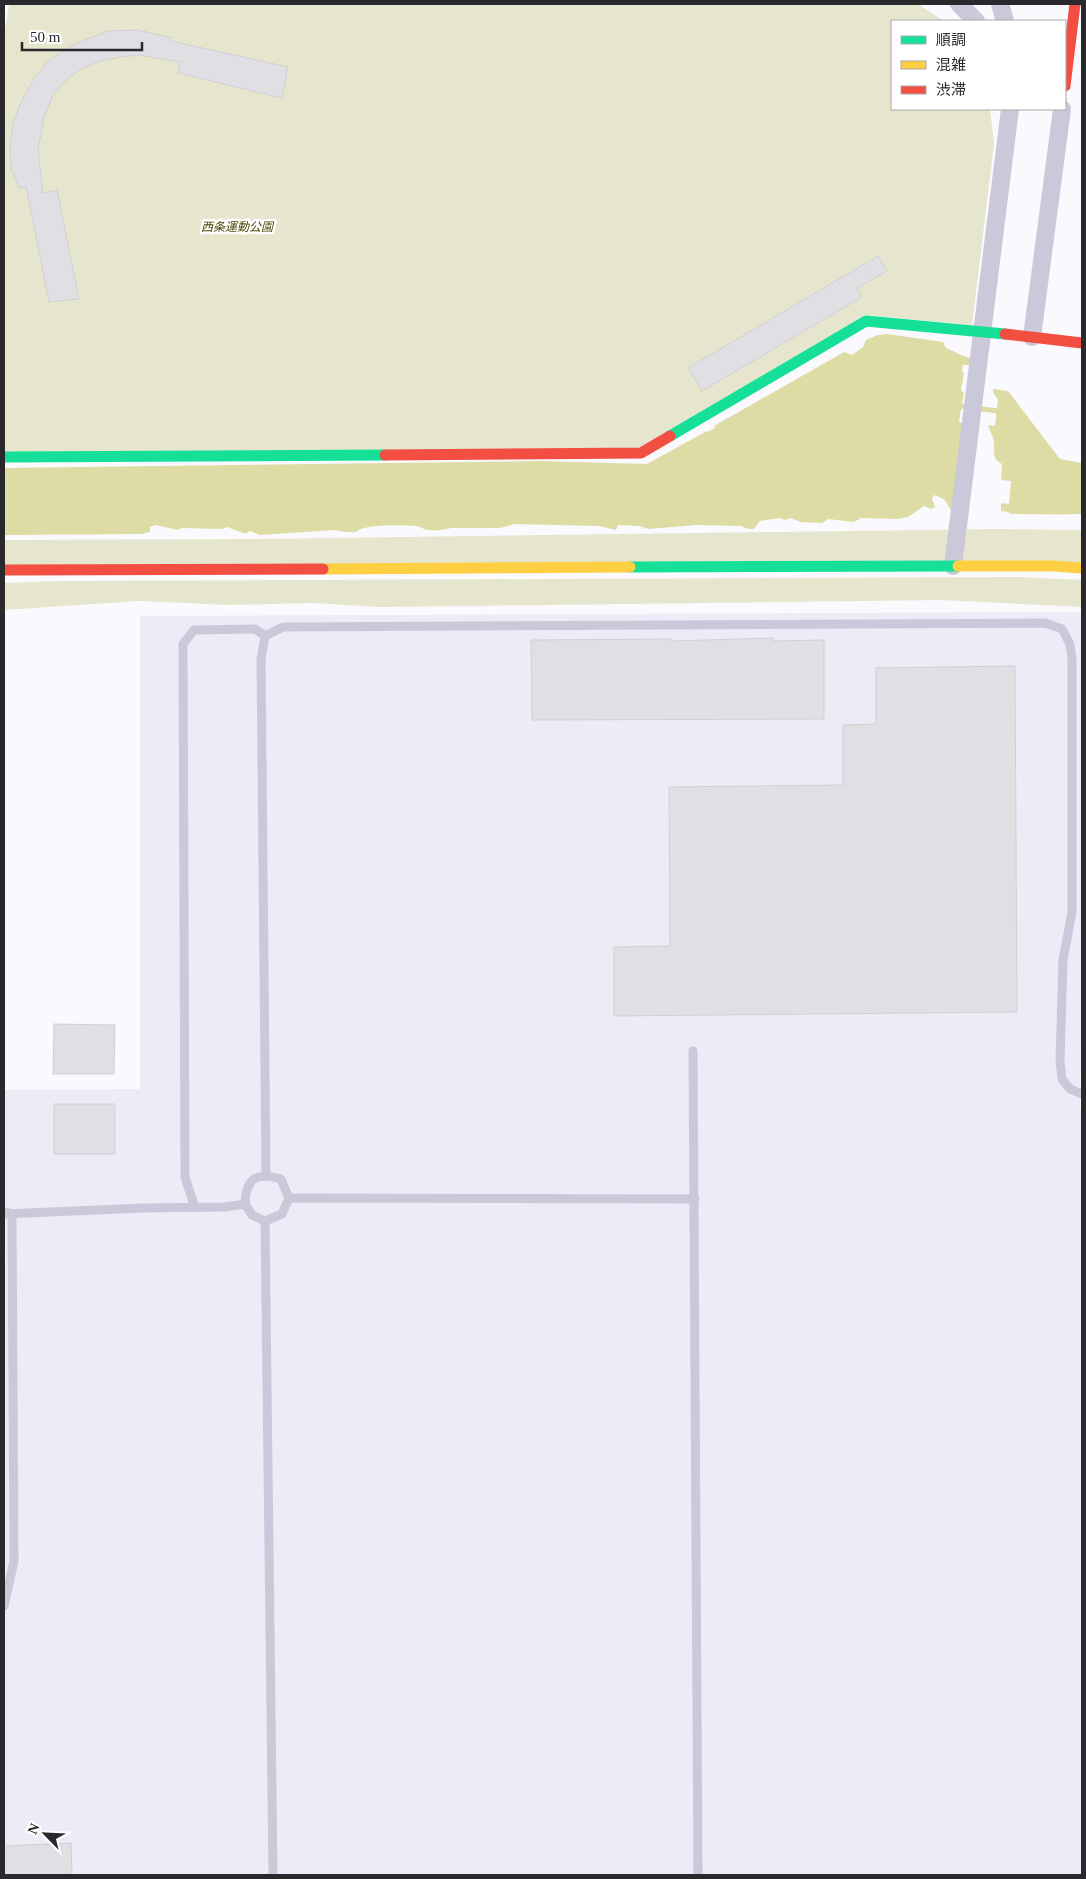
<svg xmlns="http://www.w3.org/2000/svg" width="1086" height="1879" font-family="'Times New Roman','Noto Sans JP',serif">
  <rect width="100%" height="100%" fill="#faf9fe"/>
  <polygon fill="#ececf6" points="1082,612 1082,970 1080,1109 1082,1109 1082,1875 4,1875 4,1090 140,1089 140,616"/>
  <g fill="#e6e6ce">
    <polygon points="9,4 918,4 944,21 892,21 892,109 990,109 994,144 972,325 865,315 640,448 4,453 4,37"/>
    <polygon points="993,529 1082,530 1082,566 4,565 4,540 259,539"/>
    <polygon points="1018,577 1082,580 1082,607 941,600 381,607 312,603 230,605 139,601 4,610 4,583 58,581"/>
  </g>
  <g fill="#dddca4">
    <path d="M887 334 943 342 946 348C955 351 962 357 971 358L970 365H963L962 372 964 373 961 391 964 392 959 422 964 424 955 509H950L945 500 935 495 932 498 935 507 931 509 924 506 908 517 898 519 861 518 854 522 828 519 822 523 801 522 790 518 785 520 779 518 760 521 754 529H748L741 526 696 525 649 529 639 526 618 525 616 530 599 526 515 524 500 528H451C444 530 435 531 427 530 423 529 420 526 416 526 403 525 364 524 356 532H344L335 530 260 535 250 531 247 533H243L227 527 222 529 182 528 178 530 155 525 150 527V532L141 534 4 535V468L541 461 647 464 707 431 708 432 715 428 714 426 844 352 852 355 863 347 866 340 878 335Z"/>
    <path d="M993 389 1008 391 1060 459 1082 463V514C1058 515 1035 514 1011 514L1008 512 1001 511V503L1009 504 1011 481 1001 480 1002 464C991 458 995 452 994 442 993 436 990 431 988 425L995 426 998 399 993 393Z"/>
  </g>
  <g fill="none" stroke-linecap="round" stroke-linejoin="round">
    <polyline stroke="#dddca4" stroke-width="5" points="956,407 962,406 997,411 1000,415"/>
  </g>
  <g fill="#e0e0e4" stroke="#d0cfd4">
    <polygon points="138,30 172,38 171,41 288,67 282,98 178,73 180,62 140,55 120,57 101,61 83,68 67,79 54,93 44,117 38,150 43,193 57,190 79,299 49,302 26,187 19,188 11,168 10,145 13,123 21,103 34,78 50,59 75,44 108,31"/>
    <polygon points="878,256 887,271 857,288 862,297 702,391 688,368"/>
    <polygon points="773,638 773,641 824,640 824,719 532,720 531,640 671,639 671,641"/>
    <polygon points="1015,666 1017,1012 614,1016 614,947 670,946 669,787 843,785 843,725 876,724 876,668"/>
    <polygon points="54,1024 115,1025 114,1074 53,1074"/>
    <rect x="54" y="1104" width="61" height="50"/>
    <polygon points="71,1843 72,1875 4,1875 4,1846"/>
  </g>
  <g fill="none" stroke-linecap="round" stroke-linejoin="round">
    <g stroke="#cbc9d9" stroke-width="9">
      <polyline points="265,636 261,659 266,1175"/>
      <polyline points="693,1051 698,1875"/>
      <path d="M245 1204C246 1178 256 1172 281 1179L289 1198"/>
      <polyline points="195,1208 185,1177 183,644 194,630 255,629 265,636 283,627 1045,623 1062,629 1070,644 1072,659 1072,912 1063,960 1060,1061 1062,1079 1070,1089 1082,1094"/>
      <polyline points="4,1214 143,1208 225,1207 245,1204 252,1215 265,1221 282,1214 289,1198 695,1199"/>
      <polyline points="265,1221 273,1875"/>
      <polyline points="4,1606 14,1561 12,1214 6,1212"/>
    </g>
    <g stroke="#cbc9d9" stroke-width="18">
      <polyline points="959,4 976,21"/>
      <polyline points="1000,4 1005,21"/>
      <polyline points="1032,337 1062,109"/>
      <polyline points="953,566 1010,109"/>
    </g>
    <g stroke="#16e098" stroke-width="11">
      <polyline points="670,436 866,321 1005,334"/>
      <polyline points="4,457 385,455"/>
      <polyline points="630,567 958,566"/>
    </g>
    <g stroke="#ffcf43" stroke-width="11">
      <polyline points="958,566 1053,566 1082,568"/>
      <polyline points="323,569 630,567"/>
    </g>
    <g stroke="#f24e42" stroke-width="11">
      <polyline points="1065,86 1075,4"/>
      <polyline points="1005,334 1082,343"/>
      <polyline points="385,455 641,453 670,436"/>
      <polyline points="4,570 323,569"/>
    </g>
  </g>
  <g text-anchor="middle" stroke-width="5" stroke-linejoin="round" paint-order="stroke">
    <g font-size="12" font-style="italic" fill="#4a4807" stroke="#fff">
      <text x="237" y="231">西条運動公園</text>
    </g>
  </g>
  <rect width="1086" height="1879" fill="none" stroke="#29292d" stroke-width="10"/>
  <rect x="891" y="20" width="175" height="90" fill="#ffffff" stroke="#a9a9ab"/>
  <rect x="901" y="36" width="25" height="8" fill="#16e098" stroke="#a9a9ab"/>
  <text x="936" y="45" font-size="15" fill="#29292d">順調</text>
  <rect x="901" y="61" width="25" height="8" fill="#ffcf43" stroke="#a9a9ab"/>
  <text x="936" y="70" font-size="15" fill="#29292d">混雑</text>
  <rect x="901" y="86" width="25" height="8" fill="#f24e42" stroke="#a9a9ab"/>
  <text x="936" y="95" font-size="15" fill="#29292d">渋滞</text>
  <g transform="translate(45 1834) rotate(294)" stroke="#ffffff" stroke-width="4" paint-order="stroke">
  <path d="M0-4L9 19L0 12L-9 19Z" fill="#29292d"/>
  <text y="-8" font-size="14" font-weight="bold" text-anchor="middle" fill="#29292d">N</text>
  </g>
  <path d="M22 42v8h120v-8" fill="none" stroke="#29292d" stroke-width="2.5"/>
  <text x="30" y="42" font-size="15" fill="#29292d" stroke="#ffffff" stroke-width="4" paint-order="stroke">50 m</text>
</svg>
